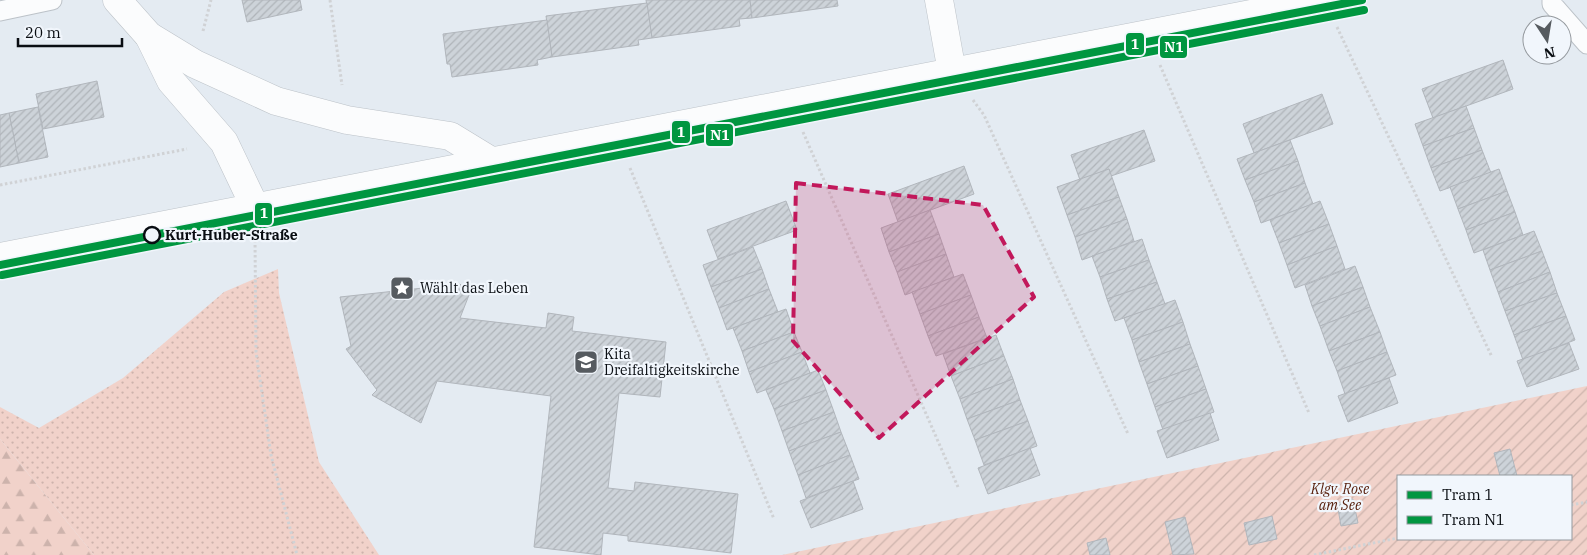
<svg xmlns="http://www.w3.org/2000/svg" width="1587" height="555" font-family="'IBM Plex Serif',serif">
  <defs>
    <pattern id="grass-dots" width="8" height="8" patternUnits="userSpaceOnUse" patternTransform="scale(1.25)"><rect width="8" height="8" fill="#f1d2ca"/><path d="M2 2h.1M6 6h.1" fill="none" stroke="#cdb3ac" stroke-width="1.8" stroke-linecap="round"/></pattern>
    <pattern id="forest-firs" width="22" height="20" patternUnits="userSpaceOnUse" patternTransform="scale(1.25)"><rect width="22" height="20" fill="#f1d2ca"/><path d="M5 1l3.5 6h-7zM16 11l3.5 6h-7z" fill="#cdb3ac"/></pattern>
    <pattern id="garden-furrows" width="10" height="10" patternUnits="userSpaceOnUse" patternTransform="scale(1.25)"><rect width="10" height="10" fill="#f1d2ca"/><path d="M-1 1l2-2M0 10L10 0M9 11l2-2" fill="none" stroke="#cdb3ac"/></pattern>
    <pattern id="building-hatch" width="6" height="6" patternUnits="userSpaceOnUse" patternTransform="scale(1.25)"><rect width="6" height="6" fill="#cdd3d9"/><path d="M-1 1l2-2M0 6l6-6M5 7l2-2" fill="none" stroke="#afb4b9"/></pattern>
  </defs>
  <rect width="100%" height="100%" fill="#e4ebf2"/>
  <polygon fill="url(#grass-dots)" points="278,269 279,293 319,462 379,555 94,555 0,439 0,407 39,428 123,378 224,292"/>
  <polygon fill="url(#forest-firs)" points="0,439 94,555 0,555"/>
  <path fill="url(#garden-furrows)" fill-rule="evenodd" d="M1587 386V555H782ZM1398 476H1571V539H1398Z"/>
  <g fill="url(#building-hatch)" stroke="#b1b6bc">
    <polygon points="242,0 300,0 302,10 247,22"/>
    <polygon points="646,0 750,0 752,18 739,19 740,26 652,38"/>
    <polygon points="750,0 837,0 838,6 752,18"/>
    <polygon points="647,3 652,38 638,40 639,45 552,57 546,16"/>
    <polygon points="547,20 552,57 537,60 538,65 452,77 450,64 447,64 443,34"/>
    <polygon points="1503,60 1513,89 1433,118 1422,89"/>
    <polygon points="97,81 104,117 43,129 36,94"/>
    <polygon points="1322,94 1333,124 1254,153 1243,124"/>
    <polygon points="1466,106 1474,128 1423,146 1415,124"/>
    <polygon points="38,107 48,157 19,163 9,113"/>
    <polygon points="9,113 19,163 0,167 0,115"/>
    <polygon points="1474,128 1482,150 1431,168 1423,146"/>
    <polygon points="1144,130 1155,161 1111,176 1109,169 1080,180 1071,155"/>
    <polygon points="1290,140 1298,161 1245,180 1237,159"/>
    <polygon points="1482,150 1491,173 1440,191 1431,168"/>
    <polygon points="1298,161 1305,183 1254,202 1245,180"/>
    <polygon points="964,166 974,194 898,222 888,194"/>
    <polygon points="1109,169 1119,197 1067,215 1057,187"/>
    <polygon points="1499,169 1507,191 1458,209 1450,187"/>
    <polygon points="1305,183 1313,204 1261,223 1254,202"/>
    <polygon points="1507,191 1515,212 1466,230 1458,209"/>
    <polygon points="1119,197 1127,219 1075,237 1067,215"/>
    <polygon points="786,201 797,230 718,259 707,230"/>
    <polygon points="1320,201 1329,224 1279,243 1270,220"/>
    <polygon points="930,210 939,234 889,252 881,228"/>
    <polygon points="1515,212 1523,235 1474,253 1466,230"/>
    <polygon points="1127,219 1134,241 1082,260 1075,237"/>
    <polygon points="1329,224 1337,246 1287,265 1279,243"/>
    <polygon points="1534,231 1542,251 1490,270 1483,250"/>
    <polygon points="939,234 946,254 897,272 889,252"/>
    <polygon points="1142,239 1149,260 1100,277 1092,256"/>
    <polygon points="1337,246 1345,269 1295,288 1287,265"/>
    <polygon points="753,247 762,269 711,287 703,265"/>
    <polygon points="1542,251 1550,272 1498,292 1490,270"/>
    <polygon points="946,254 954,277 905,295 897,272"/>
    <polygon points="1149,260 1157,282 1107,299 1100,277"/>
    <polygon points="1355,266 1363,287 1312,306 1305,285"/>
    <polygon points="762,269 769,289 719,308 711,287"/>
    <polygon points="1550,272 1557,293 1505,311 1498,292"/>
    <polygon points="963,274 971,295 920,314 912,292"/>
    <polygon points="1157,282 1165,304 1115,321 1107,299"/>
    <polygon points="460,284 469,295 460,318 546,328 548,313 574,317 572,331 666,342 660,397 619,393 608,488 634,491 635,482 738,494 731,553 628,541 628,536 603,533 601,555 534,547 551,396 437,381 421,423 372,395 377,390 346,349 351,346 340,297"/>
    <polygon points="1363,287 1370,307 1320,326 1312,306"/>
    <polygon points="769,289 778,312 727,330 719,308"/>
    <polygon points="1557,293 1566,316 1514,335 1505,311"/>
    <polygon points="971,295 979,317 928,336 920,314"/>
    <polygon points="1175,300 1183,322 1132,340 1124,318"/>
    <polygon points="1370,307 1380,332 1329,351 1320,326"/>
    <polygon points="786,309 794,332 742,351 733,328"/>
    <polygon points="1566,316 1575,340 1523,360 1514,335"/>
    <polygon points="979,317 987,338 936,356 928,336"/>
    <polygon points="1183,322 1190,344 1139,362 1132,340"/>
    <polygon points="794,332 802,352 749,372 742,351"/>
    <polygon points="1380,332 1387,352 1337,371 1329,351"/>
    <polygon points="996,335 1004,356 951,376 943,354"/>
    <polygon points="1569,343 1579,369 1527,387 1517,361"/>
    <polygon points="1190,344 1198,366 1147,384 1139,362"/>
    <polygon points="802,352 810,373 757,393 749,372"/>
    <polygon points="1387,352 1396,375 1345,394 1337,371"/>
    <polygon points="1004,356 1013,379 960,399 951,376"/>
    <polygon points="1198,366 1206,389 1155,407 1147,384"/>
    <polygon points="818,370 826,390 774,409 766,390"/>
    <polygon points="1389,378 1398,403 1348,422 1338,396"/>
    <polygon points="1013,379 1020,400 967,419 960,399"/>
    <polygon points="1206,389 1214,412 1163,430 1155,407"/>
    <polygon points="826,390 834,412 782,431 774,409"/>
    <polygon points="1020,400 1028,421 975,440 967,419"/>
    <polygon points="834,412 841,432 789,451 782,431"/>
    <polygon points="1210,413 1219,440 1167,458 1157,431"/>
    <polygon points="1028,421 1037,446 984,465 975,440"/>
    <polygon points="841,432 850,455 798,475 789,451"/>
    <polygon points="1030,448 1040,475 988,494 978,468"/>
    <polygon points="1510,449 1517,476 1500,476 1494,453"/>
    <polygon points="850,455 859,479 806,498 798,475"/>
    <polygon points="853,481 863,509 811,528 800,501"/>
    <polygon points="1353,499 1358,523 1341,526 1337,503"/>
    <polygon points="1272,516 1277,539 1249,545 1244,523"/>
    <polygon points="1185,517 1194,554 1173,555 1165,522"/>
    <polygon points="1106,538 1110,555 1090,555 1087,543"/>
  </g>
  <g fill="none" stroke-linecap="round" stroke-linejoin="round">
    <g stroke="#bcc2c8" stroke-width="21">
      <g id="service">
        <polyline points="1552,0 1552,4 1587,44"/>
        <polyline points="0,11 52,0"/>
      </g>
    </g>
    <g stroke="#bcc2c8" stroke-width="29">
      <g id="minor">
        <polyline points="117,0 149,36 195,64 276,101 347,120 450,136 491,161"/>
        <polyline points="939,0 952,72"/>
        <polyline points="149,36 171,81 224,142 255,207"/>
        <polyline points="0,257 1323,0"/>
      </g>
    </g>
    <g stroke="#d0d2d5" stroke-width="3" stroke-dasharray="2.5 2.5" stroke-linecap="butt">
      <polyline points="330,0 342,85"/>
      <polyline points="1337,27 1492,357"/>
      <polyline points="203,31 211,0"/>
      <polyline points="1160,65 1309,413"/>
      <polyline points="973,100 984,115 1128,434"/>
      <polyline points="803,132 958,487"/>
      <polyline points="630,168 774,519"/>
      <polyline points="0,185 187,149"/>
      <polyline points="255,240 256,352 271,455 297,555"/>
      <polyline points="1571,505 1587,502"/>
      <polyline points="1314,555 1398,538"/>
    </g>
    <use href="#service" stroke="#fbfcfd" stroke-width="19"/>
    <use href="#minor" stroke="#fbfcfd" stroke-width="28"/>
    <g stroke="#f1f6fc" stroke-width="11">
      <polyline id="tram-1" points="0,265 1362,0"/>
    </g>
    <g stroke="#f1f6fc" stroke-width="11">
      <polyline id="tram-2" points="2,275 1364,10"/>
    </g>
    <use href="#tram-1" stroke="#009640" stroke-width="8"/>
    <use href="#tram-2" stroke="#009640" stroke-width="8"/>
  </g>
  <path fill="#c2185b" fill-opacity="0.2" stroke="#c2185b" stroke-width="4" stroke-dasharray="10 6" stroke-linejoin="round" d="M796 183 983 205 1034 297 879 438 793 341Z"/>
  <defs>
    <g id="sight-square" transform="scale(1.25)"><rect x="-9" y="-9" width="18" height="18" rx="4" fill="#565b60" stroke="#f1f6fc"/><path d="M0-6L1.8-2.2L6-1.7L2.9 1.2L3.7 5.4L0 3.3L-3.7 5.4L-2.9 1.2L-6-1.7L-1.8-2.2Z" fill="#fff"/></g>
    <g id="school-square" transform="scale(1.25)"><rect x="-9" y="-9" width="18" height="18" rx="4" fill="#565b60" stroke="#f1f6fc"/><path d="M0-5L7-2L0 1L-7-2ZM-4 1L0 2.5L4 1V4Q0 6-4 4Z" fill="#fff"/></g>
  </defs>
  <g fill-rule="evenodd">
    <use href="#sight-square" x="402" y="288"/>
    <use href="#school-square" x="586" y="362"/>
  </g>
  <circle fill="#f1f6fc" stroke="#090d12" stroke-width="2.5" cx="152" cy="235" r="8"/>
  <g text-anchor="middle" stroke-width="4.5" stroke-linejoin="round" paint-order="stroke">
    <g font-size="14" font-weight="bold" fill="#090d12" stroke="#f1f6fc" text-anchor="start">
      <text x="165" y="240">Kurt-Huber-Straße</text>
    </g>
    <g font-size="14" fill="#090d12" stroke="#f1f6fc" text-anchor="start">
      <text x="420" y="293">Wählt das Leben</text>
      <text x="604" y="359">Kita<tspan x="604" dy="16">Dreifaltigkeitskirche</tspan></text>
    </g>
    <g font-size="14" font-style="italic" fill="#561d0a" stroke="#f1f6fc">
      <text x="1340" y="494">Klgv. Rose<tspan x="1340" dy="16">am See</tspan></text>
    </g>
  </g>
  <g stroke="#f1f6fc" stroke-width="2">
    <rect x="1125" y="32" width="20" height="24" rx="5" fill="#009640"/>
    <rect x="1159" y="35" width="29" height="24" rx="5" fill="#009640"/>
    <rect x="671" y="120" width="20" height="24" rx="5" fill="#009640"/>
    <rect x="705" y="123" width="29" height="24" rx="5" fill="#009640"/>
    <rect x="254" y="202" width="19" height="24" rx="5" fill="#009640"/>
  </g>
  <g font-size="14" text-anchor="middle" font-weight="bold" fill="#fff">
    <text x="1135" y="49">1</text>
    <text x="1174" y="52">N1</text>
    <text x="681" y="137">1</text>
    <text x="720" y="140">N1</text>
    <text x="264" y="218">1</text>
  </g>
  <rect x="1397" y="475" width="175" height="65" fill="#f1f6fc" stroke="#94999e"/>
  <rect x="1407" y="491" width="25" height="8" fill="#009640" stroke="#94999e"/>
  <text x="1442" y="500" font-size="15" fill="#090d12">Tram 1</text>
  <rect x="1407" y="516" width="25" height="8" fill="#009640" stroke="#94999e"/>
  <text x="1442" y="525" font-size="15" fill="#090d12">Tram N1</text>
  <g transform="translate(1547 40) rotate(168)"><circle r="24" fill="#f1f6fc" stroke="#94999e"/>
  <path d="M0-4L9 19L0 12L-9 19Z" fill="#565b60"/>
  <text y="-8" font-size="14" font-weight="bold" text-anchor="middle" fill="#090d12">N</text>
  </g>
  <path d="M18 38v8h104v-8" fill="none" stroke="#090d12" stroke-width="2.5"/>
  <text x="25" y="38" font-size="15" fill="#090d12" stroke="#f1f6fc" stroke-width="4" paint-order="stroke">20 m</text>
</svg>
